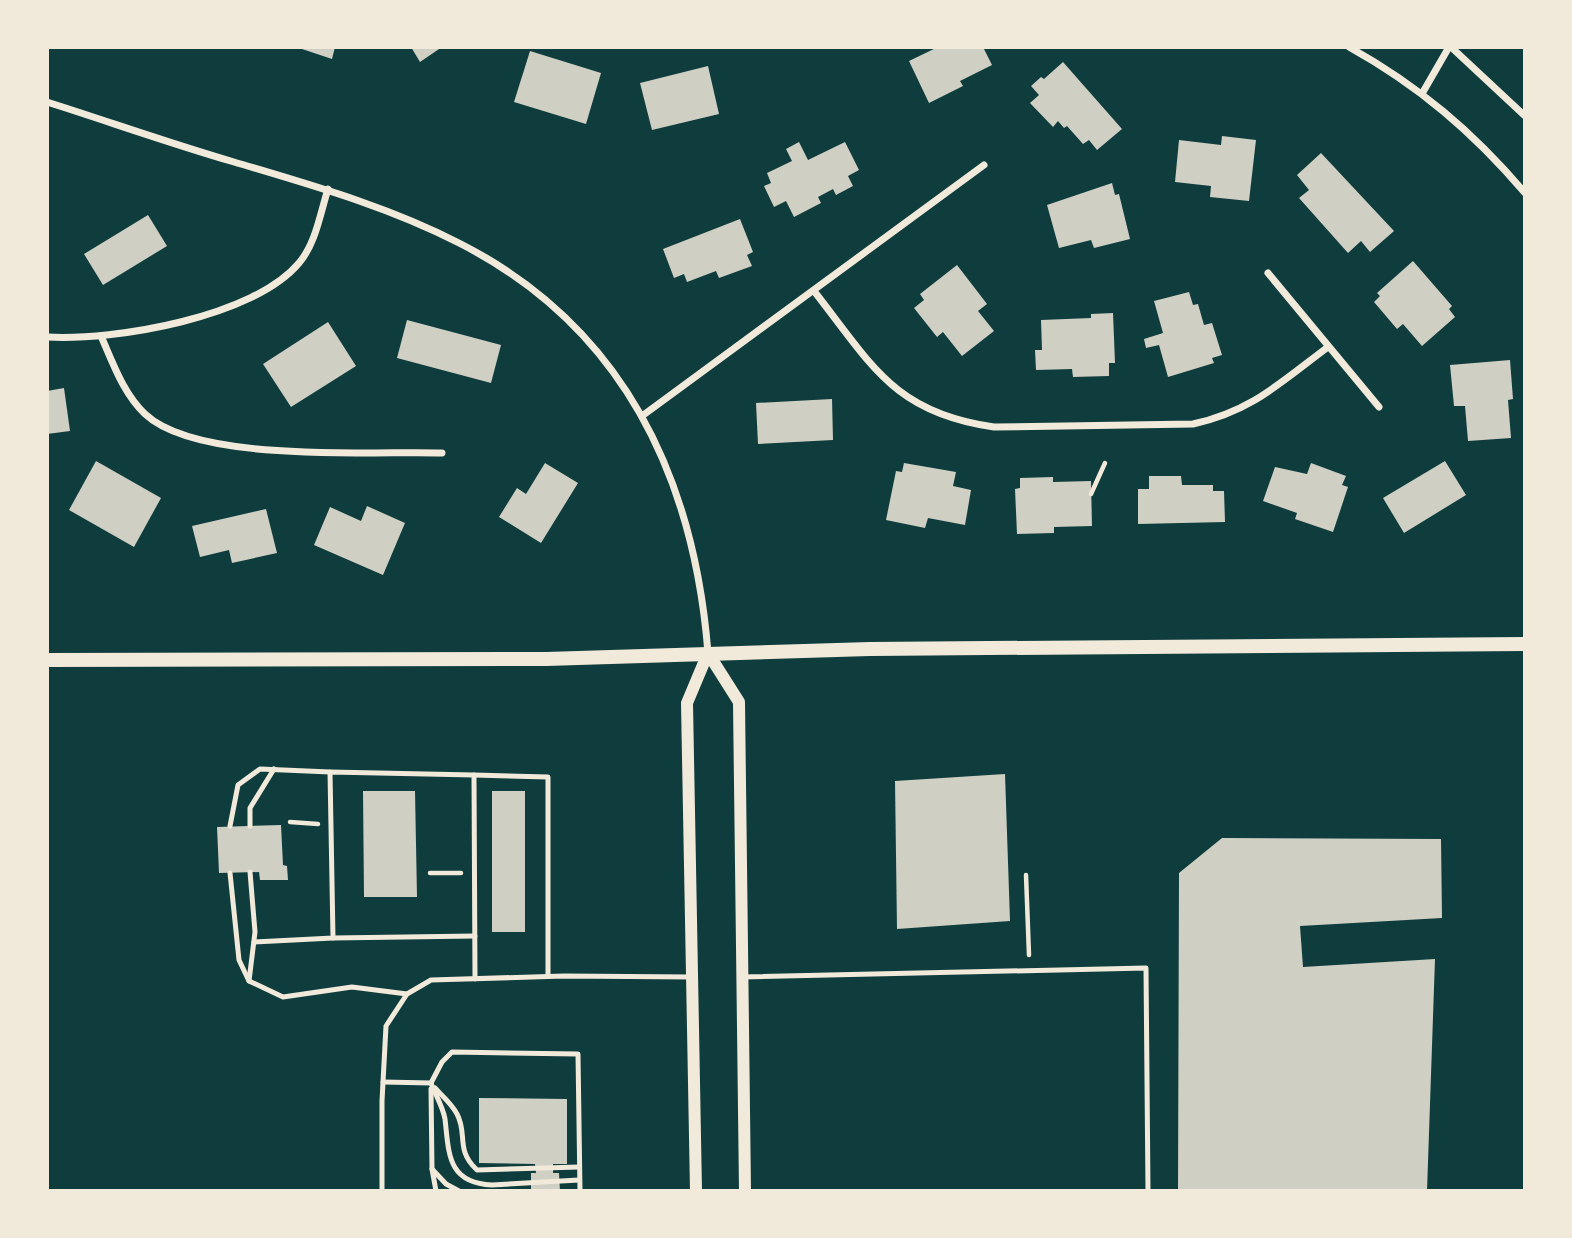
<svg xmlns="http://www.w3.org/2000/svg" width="1572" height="1238" font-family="'Asap Condensed',sans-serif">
  <rect width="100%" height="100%" fill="#0f3d3e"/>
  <g fill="#cfcfc3">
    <polygon points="296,47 335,47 332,59"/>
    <polygon points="411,47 442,47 420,62"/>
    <polygon points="938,47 983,47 992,65 960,81 963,86 929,103 909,61"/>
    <polygon points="530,51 601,73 586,124 514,102"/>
    <polygon points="1063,62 1122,129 1097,150 1089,140 1083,144 1067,126 1064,128 1058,121 1053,127 1030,103 1039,95 1031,86 1041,77 1044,79"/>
    <polygon points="708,66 719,114 652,130 640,83"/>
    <polygon points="1222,136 1256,140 1249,201 1210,197 1211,186 1175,182 1179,140 1221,145"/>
    <polygon points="799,142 808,160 845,142 859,170 848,176 853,186 836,195 833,189 818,197 821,203 794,217 786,201 774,207 764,186 771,183 767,173 792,161 786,149"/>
    <polygon points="1321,153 1394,231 1370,252 1361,241 1348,253 1299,198 1309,190 1297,175"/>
    <polygon points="1112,183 1115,195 1119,194 1130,239 1094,248 1091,240 1059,248 1047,205"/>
    <polygon points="148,215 167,246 103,285 84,254"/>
    <polygon points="740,219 753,252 747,255 752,266 719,278 716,271 687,282 684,274 674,278 663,249"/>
    <polygon points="1413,261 1452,306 1449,309 1455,317 1422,346 1403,324 1397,329 1374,302 1380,296 1377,293"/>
    <polygon points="957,265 987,304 978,311 994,331 962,356 943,332 937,337 914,308 924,300 920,294"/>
    <polygon points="1189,292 1193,305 1198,304 1204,325 1212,323 1222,355 1212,358 1214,363 1168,377 1159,345 1146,348 1144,339 1163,333 1154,301"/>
    <polygon points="1113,313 1115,363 1109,363 1109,376 1073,377 1072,369 1036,370 1035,350 1042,350 1041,320 1091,318 1091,314"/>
    <polygon points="407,320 501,345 491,383 397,358"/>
    <polygon points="328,322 356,366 291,407 263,364"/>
    <polygon points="1510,360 1513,399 1508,400 1511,438 1468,441 1465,406 1454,406 1450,365"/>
    <polygon points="64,388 70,431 47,434 47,391"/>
    <polygon points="832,399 833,440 758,444 756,403"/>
    <polygon points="96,461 161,498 134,547 69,510"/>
    <polygon points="1445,461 1466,495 1404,533 1383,498"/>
    <polygon points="545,463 578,483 541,543 499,517 517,488 526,494"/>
    <polygon points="904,463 956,472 953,486 971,490 965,525 928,518 925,528 886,520 896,471 902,472"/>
    <polygon points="1311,463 1346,476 1342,485 1348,487 1333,532 1295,519 1297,513 1263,501 1275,467 1307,474"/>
    <polygon points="1149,476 1181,476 1182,485 1213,485 1213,491 1224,491 1225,522 1138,524 1138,489 1149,489"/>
    <polygon points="1053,477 1053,482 1091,481 1092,526 1054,527 1054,533 1017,534 1015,489 1020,488 1020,478"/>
    <polygon points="367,506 405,523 383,575 314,545 330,507 361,521"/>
    <polygon points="266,509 277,553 232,563 229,550 200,557 192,526"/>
    <polygon points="1005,774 1010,921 897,929 895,781"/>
    <polygon points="363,791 415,791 417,897 364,897"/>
    <rect x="492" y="791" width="33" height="141"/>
    <polygon points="281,825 283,865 287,866 288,880 260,880 259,872 219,873 217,827"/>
    <polygon points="1222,838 1441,839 1442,918 1300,926 1303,967 1435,959 1427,1191 1178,1191 1179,873"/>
    <polygon points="479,1098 567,1099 567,1164 553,1164 553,1173 559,1173 560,1191 531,1191 531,1173 536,1173 535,1164 479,1163"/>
  </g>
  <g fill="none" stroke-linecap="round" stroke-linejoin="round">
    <g stroke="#f1e9da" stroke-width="4.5">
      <polyline points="1091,494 1105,463"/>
      <polyline points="290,822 318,824"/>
      <polyline points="430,873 461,873"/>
      <polyline points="1026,875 1029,955"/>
    </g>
    <g stroke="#f1e9da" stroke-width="5">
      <polyline points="474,775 548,777 548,976"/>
      <polyline points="230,826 238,785 260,769 330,772"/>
      <polyline points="250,826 250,808 274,769"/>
      <polyline points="230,873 239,960 249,981 283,997 352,987 407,994"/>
      <polyline points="333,938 475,936"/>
      <polyline points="254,942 333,938 330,772 474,775 475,979"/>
      <polyline points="742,977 1146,968 1148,1191"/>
      <polyline points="249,981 255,932 250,872"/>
      <polyline points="383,1082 431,1083 442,1062 452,1052 578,1054 580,1191"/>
      <path d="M431 1083C435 1094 443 1107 445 1119 449 1153 447 1183 492 1185L579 1180"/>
      <path d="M435 1088C442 1096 452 1104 457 1114 468 1134 455 1150 477 1170L579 1167"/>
      <polyline points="431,1089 432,1169 446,1184 459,1191"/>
      <polyline points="432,1169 436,1191"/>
      <polyline points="382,1191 382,1101 386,1026 407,994 431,980 564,976 692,977"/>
    </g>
    <g stroke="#f1e9da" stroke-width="7">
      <path d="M1349 47C1419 86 1473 132 1525 193"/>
      <polyline points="1451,47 1525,116"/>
      <polyline points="1423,92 1449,47"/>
      <path d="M47 102C110 122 172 144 234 162 311 185 387 206 459 243 623 326 694 477 708 653"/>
      <polyline points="1268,273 1379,407"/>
      <path d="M814 291C872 365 894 413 994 427L1193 424C1252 411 1281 382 1328 347"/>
      <path d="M101 336C113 363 123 393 145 414 197 463 369 451 442 453"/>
      <path d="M47 337C115 341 254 317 299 263 316 243 320 214 328 189"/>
      <polyline points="642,416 984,165"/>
    </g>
    <g stroke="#f1e9da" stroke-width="12">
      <polyline points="708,653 739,702 745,1191"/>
      <polyline points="696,1191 687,703 708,653"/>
    </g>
    <polyline stroke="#f1e9da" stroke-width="14" points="47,660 546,659 870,649 1525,644"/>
  </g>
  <rect width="1572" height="1238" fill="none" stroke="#f1e9da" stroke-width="98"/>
</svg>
